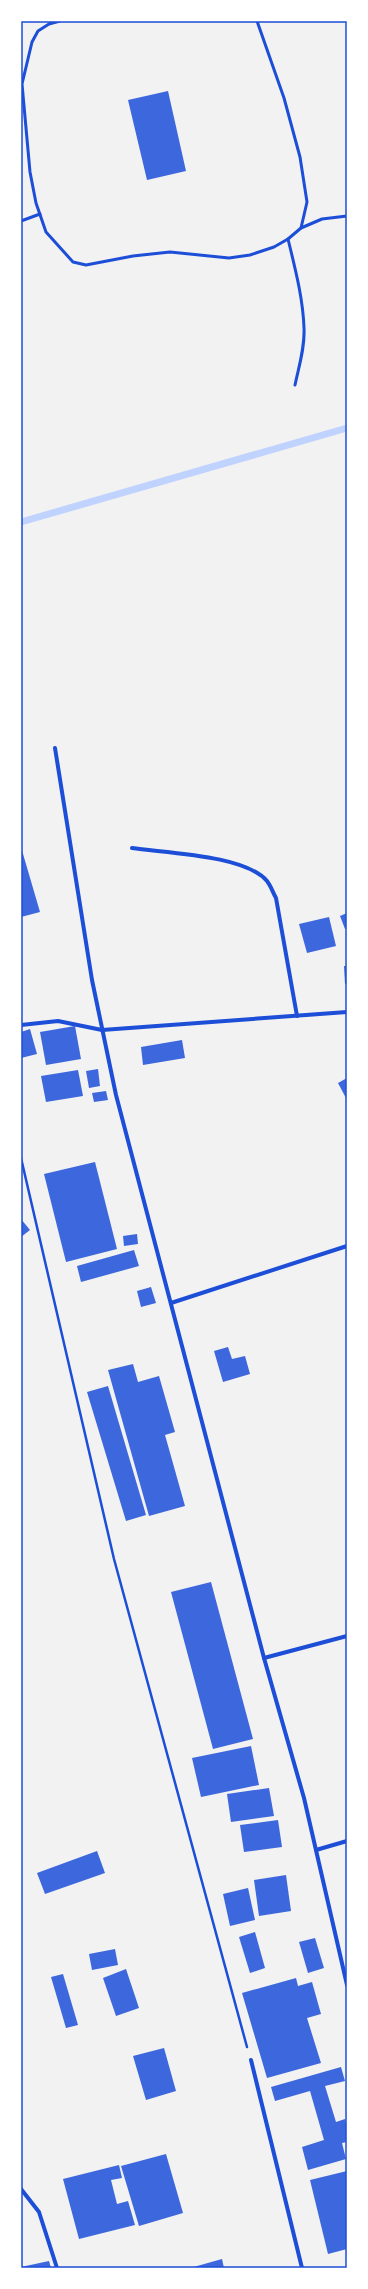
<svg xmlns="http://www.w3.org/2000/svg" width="368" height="2289" font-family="Arial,sans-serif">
  <rect width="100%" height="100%" fill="#f2f2f2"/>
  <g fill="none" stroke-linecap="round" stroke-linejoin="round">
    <polyline stroke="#bfd3fe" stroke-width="7" points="21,522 347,428"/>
  </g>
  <g fill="#3d67dc">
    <polygon points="168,91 186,171 147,180 128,100"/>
    <polygon points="21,847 40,912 21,917"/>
    <polygon points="347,913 347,928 345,929 340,916"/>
    <polygon points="329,917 336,946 307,953 299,924"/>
    <polygon points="344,966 347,966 347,983 345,984"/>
    <polygon points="75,1026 81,1059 46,1065 40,1032"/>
    <polygon points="30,1029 37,1054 21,1058 21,1032"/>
    <polygon points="182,1040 185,1058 143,1065 141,1047"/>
    <polygon points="98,1069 100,1086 89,1088 86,1071"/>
    <polygon points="78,1070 83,1096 46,1102 41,1076"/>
    <polygon points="347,1078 347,1100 338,1083"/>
    <polygon points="106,1091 108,1100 94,1102 92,1093"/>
    <polygon points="95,1162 117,1249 66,1262 44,1174"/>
    <polygon points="21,1219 30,1230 21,1237"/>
    <polygon points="137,1234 138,1244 124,1246 123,1236"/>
    <polygon points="134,1250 139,1266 81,1282 77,1266"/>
    <polygon points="151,1287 156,1303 141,1307 137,1291"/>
    <polygon points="228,1347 232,1359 245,1356 250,1374 223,1382 214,1351"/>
    <polygon points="133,1364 138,1382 159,1376 175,1432 165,1435 185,1506 149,1516 108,1370"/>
    <polygon points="108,1386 146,1515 126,1521 87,1392"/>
    <polygon points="211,1582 253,1739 213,1749 171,1592"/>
    <polygon points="251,1746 259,1785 201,1797 192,1758"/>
    <polygon points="269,1788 274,1816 231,1822 227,1794"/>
    <polygon points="278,1820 282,1847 244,1852 240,1825"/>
    <polygon points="97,1851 105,1873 45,1894 37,1873"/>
    <polygon points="286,1875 291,1911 259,1916 254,1880"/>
    <polygon points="248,1888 255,1920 230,1926 223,1894"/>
    <polygon points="255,1932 265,1968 250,1973 239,1937"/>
    <polygon points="315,1938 324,1968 308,1973 299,1942"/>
    <polygon points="115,1949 118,1965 92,1970 89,1954"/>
    <polygon points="126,1969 139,2008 116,2016 103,1978"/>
    <polygon points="63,1974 78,2025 66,2028 51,1977"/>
    <polygon points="296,1978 298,1986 312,1982 321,2014 307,2018 321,2063 267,2078 242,1993"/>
    <polygon points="164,2048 176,2091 146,2100 133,2056"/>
    <polygon points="341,2067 345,2081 325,2086 336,2122 345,2119 347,2128 347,2142 342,2143 346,2159 308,2170 302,2147 324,2140 310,2091 275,2101 271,2087"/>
    <polygon points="166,2154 183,2213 139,2226 121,2166"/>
    <polygon points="119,2165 122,2178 111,2180 117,2204 128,2201 135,2225 79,2239 63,2179"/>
    <polygon points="347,2171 347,2249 328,2254 310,2180"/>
    <polygon points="222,2259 224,2268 190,2268"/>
    <polygon points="49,2261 51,2268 21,2268 21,2267"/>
  </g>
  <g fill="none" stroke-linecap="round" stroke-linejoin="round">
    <polyline stroke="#1d4ed8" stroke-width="2.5" points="21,1158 114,1559 247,2047"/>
    <g stroke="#1d4ed8" stroke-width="3">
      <polyline points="60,21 49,24 38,31 32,42 22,84 30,172 36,203 46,232 73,262 86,265 133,256 170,252 229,258 250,255 274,247 288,239 301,228 322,219 347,216"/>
      <polyline points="257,21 284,98 300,157 307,202 301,228"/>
      <polyline points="21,221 40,214"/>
      <path d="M288 239C295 268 303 298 304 328 305 347 299 366 295 385"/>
    </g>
    <g stroke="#1d4ed8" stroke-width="4">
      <polyline points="55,748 92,980 116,1095 264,1658 304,1798 347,1985"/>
      <path d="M132 848C166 853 245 855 267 881 271 886 273 893 276 898L297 1016"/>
      <polyline points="21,1025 58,1021 102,1030 347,1012"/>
      <polyline points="171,1303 347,1246"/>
      <polyline points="264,1658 347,1636"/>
      <polyline points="316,1850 347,1841"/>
      <polyline points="251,2060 302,2268"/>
      <polyline points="21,2189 39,2212 57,2268"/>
    </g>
  </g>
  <rect width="368" height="2289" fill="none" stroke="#ffffff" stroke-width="44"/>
  <rect x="22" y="22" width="324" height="2245" fill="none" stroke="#1d4ed8" stroke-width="1.5"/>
</svg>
